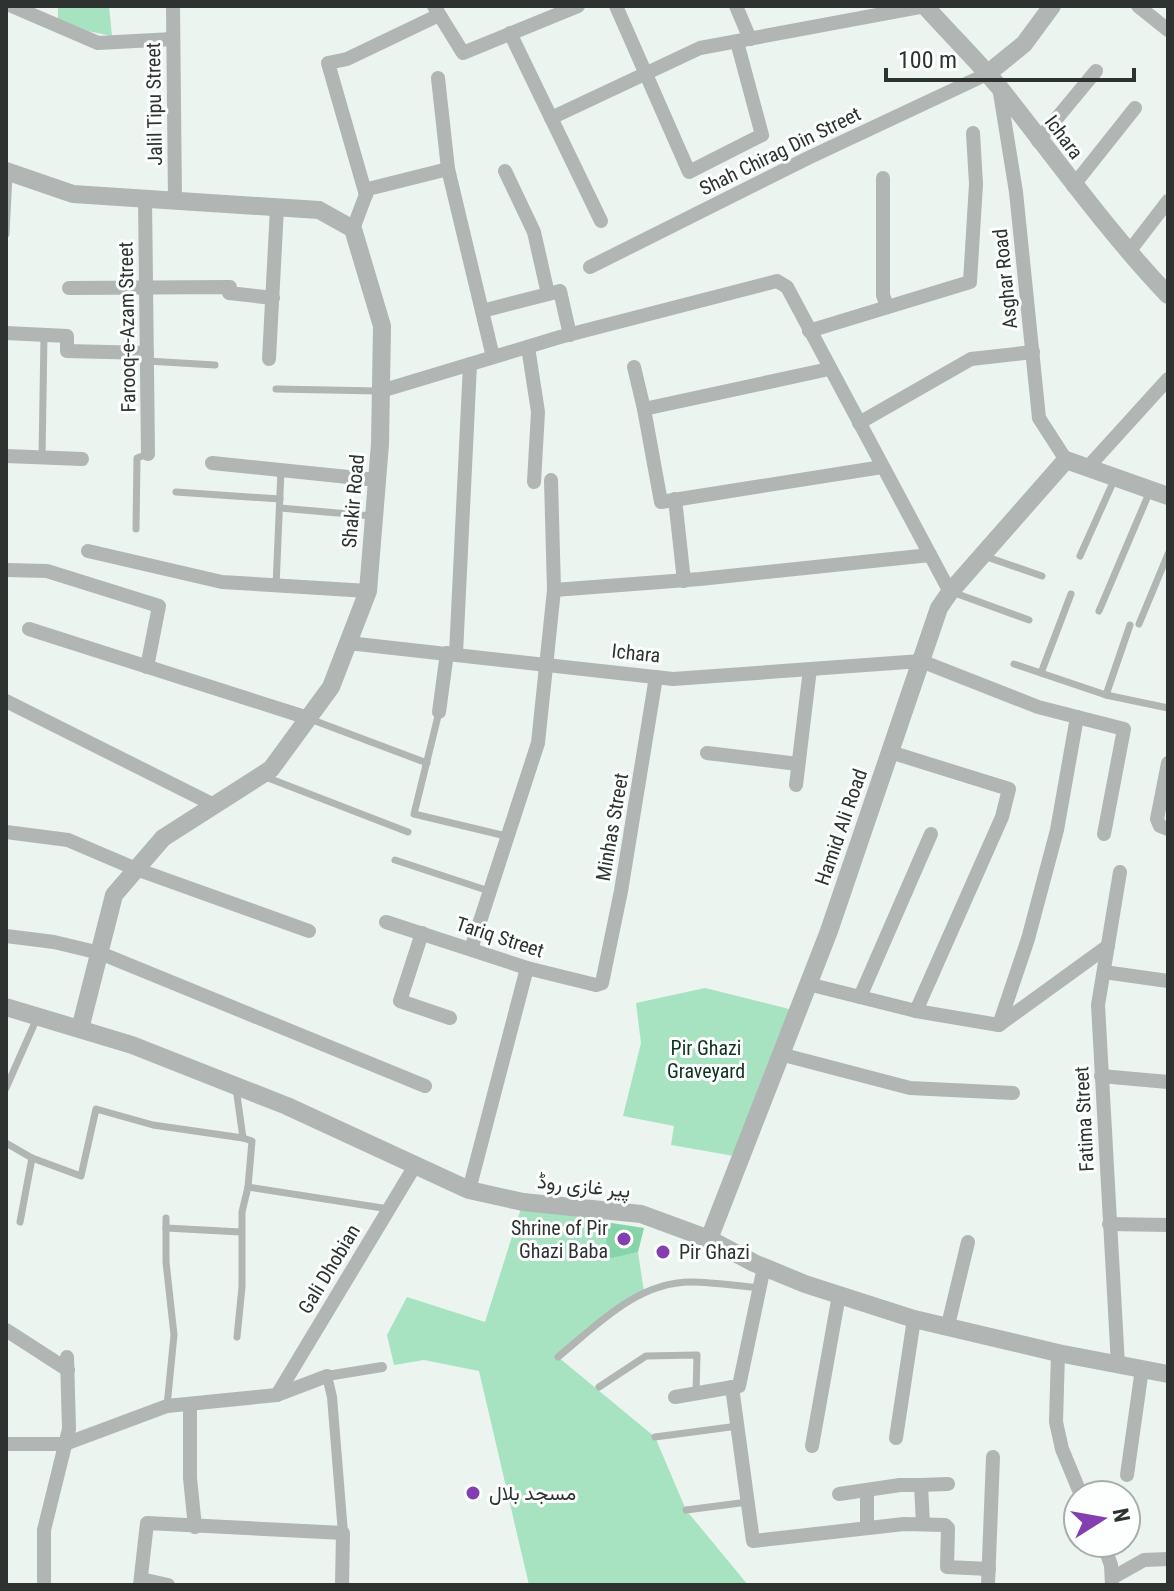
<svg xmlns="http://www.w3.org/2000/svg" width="1174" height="1591" font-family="'Roboto Condensed',Vazirmatn,sans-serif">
  <rect width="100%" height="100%" fill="#ebf4ee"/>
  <g fill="#a7e3c0">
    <polygon points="58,6 109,6 112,36 58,25"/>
    <polygon points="705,988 797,1011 740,1157 671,1145 674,1126 623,1116 641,1043 636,1003"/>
    <polygon points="523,1202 604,1209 607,1258 638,1252 644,1292 558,1357 655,1437 686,1510 748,1585 529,1585 479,1371 424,1360 394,1365 387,1335 407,1297 485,1322"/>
  </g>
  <polygon fill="#86d4a8" points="605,1222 644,1228 638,1252 607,1259"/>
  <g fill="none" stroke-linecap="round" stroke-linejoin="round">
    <g stroke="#b1b5b3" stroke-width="7">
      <polyline points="6,234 9,174"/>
      <polyline points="147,361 215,365"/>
      <polyline points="276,389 379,391"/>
      <polyline points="42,458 44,336"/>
      <polyline points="176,492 280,499"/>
      <polyline points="280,508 372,516"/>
      <polyline points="136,529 137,458 148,454"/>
      <polyline points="984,556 1042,576"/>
      <polyline points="1080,556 1115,478"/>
      <polyline points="276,586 281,470"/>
      <polyline points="952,592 1029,620"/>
      <polyline points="1099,611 1150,491"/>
      <polyline points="1139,624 1168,554"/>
      <polyline points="1014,664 1106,695 1168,708"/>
      <polyline points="1041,673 1071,594"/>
      <polyline points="1106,695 1130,625"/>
      <polyline points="439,712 414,814 506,836"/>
      <polyline points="310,719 427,763"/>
      <polyline points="263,776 408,832"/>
      <polyline points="395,860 489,891"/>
      <polyline points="6,1088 37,1018"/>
      <polyline points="236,1088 243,1138 252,1141 248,1187 389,1209"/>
      <polyline points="6,1143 32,1158 20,1222"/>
      <polyline points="32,1158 81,1176 96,1109 153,1125 243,1138"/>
      <polyline points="166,1218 166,1262 174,1335 167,1406"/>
      <polyline points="166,1228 241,1232"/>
      <polyline points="237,1337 242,1287 242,1212 248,1187"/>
      <path d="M558 1357C597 1325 637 1282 691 1282 714 1282 737 1286 760 1288"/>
      <polyline points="599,1387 646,1356 697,1355 696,1394"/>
      <polyline points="655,1437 738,1426"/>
      <polyline points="686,1510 748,1502"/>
    </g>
    <polyline stroke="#b1b5b3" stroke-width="10" points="343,1533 332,1397 327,1376 382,1367"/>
    <g stroke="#b1b5b3" stroke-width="14">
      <polyline points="12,6 98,43 173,39"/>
      <polyline points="173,6 175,201"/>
      <polyline points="434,6 463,53 578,6"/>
      <polyline points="616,6 689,172 762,135 737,42"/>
      <polyline points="736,6 750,39"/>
      <polyline points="1138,6 1168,30"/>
      <polyline points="510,33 601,221"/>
      <polyline points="999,87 1016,192 1039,418 1066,460"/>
      <polyline points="551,118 700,48 925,6"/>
      <polyline points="1038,141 1096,71"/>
      <polyline points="448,169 493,357"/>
      <polyline points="505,171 534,232 548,294"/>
      <polyline points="883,178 883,295 887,307"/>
      <polyline points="1073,186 1135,108"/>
      <polyline points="366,195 328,63 347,59 439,15"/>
      <polyline points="145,199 148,454"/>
      <polyline points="353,229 368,189 448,169 438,78"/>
      <polyline points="1128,253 1168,201"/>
      <polyline points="590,267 808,158 987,74"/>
      <polyline points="69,288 230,287 229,293 273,298"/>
      <polyline points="482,311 560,291 570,335"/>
      <polyline points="809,331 970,282 976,184 973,133"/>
      <polyline points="6,333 67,336 67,351 147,353"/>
      <polyline points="528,347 538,412 534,482"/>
      <polyline points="269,359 277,208"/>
      <polyline points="634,367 644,409 829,369"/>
      <polyline points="381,391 560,337 777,281 787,287 950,592"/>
      <polyline points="644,409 661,502 882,467"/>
      <polyline points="859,423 971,359 1033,352"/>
      <polyline points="6,456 82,459"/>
      <polyline points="212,463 377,480"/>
      <polyline points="1089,466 1168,379"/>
      <polyline points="675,499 684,581"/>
      <polyline points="88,551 222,582 368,591"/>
      <polyline points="6,570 47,571 159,606 147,667"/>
      <polyline points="554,590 700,579 930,555"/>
      <polyline points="29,629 308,718"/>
      <polyline points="348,643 673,679 921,661 1038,707 1124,729 1104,834"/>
      <polyline points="456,654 470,364"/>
      <polyline points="6,701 214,805"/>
      <polyline points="439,712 447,653"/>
      <polyline points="707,753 798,764"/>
      <polyline points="1168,763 1157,819 1160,826 1168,829"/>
      <polyline points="796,785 810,669"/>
      <polyline points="6,832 68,840 136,869 309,931"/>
      <polyline points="386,922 527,968 596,985 602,983 621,891 656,677"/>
      <polyline points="422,933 400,1001 450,1018"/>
      <polyline points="6,936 54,942 100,953 425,1086"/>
      <polyline points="471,949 538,743 554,590 551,480"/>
      <polyline points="1104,972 1168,981"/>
      <polyline points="808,984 916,1011 1002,817 1009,789 890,752"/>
      <polyline points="860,997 931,834"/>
      <polyline points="916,1011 999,1025 1028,939 1057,830 1077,717"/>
      <polyline points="999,1025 1108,946"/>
      <polyline points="780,1054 910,1088 1013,1093"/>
      <polyline points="1101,1076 1168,1082"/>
      <polyline points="469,1190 527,968"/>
      <polyline points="1109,1224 1168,1225"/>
      <polyline points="948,1325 968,1242"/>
      <polyline points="6,1330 68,1370"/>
      <polyline points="1058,1353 1056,1422 1062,1449 1081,1495"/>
      <polyline points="1118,1365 1098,1005 1120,872"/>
      <polyline points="732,1387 753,1541 904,1524 945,1525 948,1528 947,1567 989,1569"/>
      <polyline points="277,1395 416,1164"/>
      <polyline points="675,1397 739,1386 764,1267"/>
      <polyline points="190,1404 190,1478 195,1527"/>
      <polyline points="896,1438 914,1319"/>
      <polyline points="6,1444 65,1444 167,1406 277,1395 327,1376"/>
      <polyline points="812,1446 839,1295"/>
      <polyline points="1127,1475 1142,1369"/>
      <polyline points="867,1490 867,1528"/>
      <polyline points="839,1494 900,1485 921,1485"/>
      <polyline points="923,1524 921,1485 948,1484"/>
      <polyline points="1103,1543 1111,1565 1112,1585"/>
      <polyline points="1112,1578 1144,1560 1168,1559"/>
      <polyline points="141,1579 168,1585"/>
      <polyline points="44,1585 44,1530 69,1429 67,1357"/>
      <polyline points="140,1585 147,1523 343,1533 342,1585"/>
      <polyline points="988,1585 993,1457"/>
    </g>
    <g stroke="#b1b5b3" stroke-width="18">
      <path d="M925 6C949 33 976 59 999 87 1055 157 1106 230 1168 295"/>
      <polyline points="987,74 1024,44 1052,6"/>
      <polyline points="6,171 73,194 319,210 353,229 382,326 380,444 368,591 331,687 271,769 163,838 114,895 80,1029"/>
      <polyline points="6,1007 132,1045 287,1106 469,1190 523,1202 641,1214 709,1239 754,1263 805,1284 914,1319 1058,1353 1168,1374"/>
      <polyline points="709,1239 829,931 939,608 950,592 1066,460 1168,496"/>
    </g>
  </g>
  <g fill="#833eb2" stroke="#fdfffe" stroke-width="3">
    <circle cx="624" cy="1239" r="8"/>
    <circle cx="663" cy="1252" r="8"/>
    <circle cx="473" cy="1493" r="8"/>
  </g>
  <g text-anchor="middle" stroke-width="6" stroke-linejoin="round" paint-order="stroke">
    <g font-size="20" fill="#2e3230" stroke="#fdfffe">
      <text transform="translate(154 104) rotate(-91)" y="7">Jalil Tipu Street</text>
      <text transform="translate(1064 137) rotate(53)" y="7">Ichara</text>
      <text transform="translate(780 151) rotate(-26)" y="7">Shah Chirag Din Street</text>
      <text transform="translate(1005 279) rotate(-96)" y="7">Asghar Road</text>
      <text transform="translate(127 327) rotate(-91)" y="7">Farooq-e-Azam Street</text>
      <text transform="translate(353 501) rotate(-85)" y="7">Shakir Road</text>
      <text transform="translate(636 653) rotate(6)" y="7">Ichara</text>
      <text transform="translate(612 827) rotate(-80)" y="7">Minhas Street</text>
      <text transform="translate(841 827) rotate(-71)" y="7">Hamid Ali Road</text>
      <text transform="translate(500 937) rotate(18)" y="7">Tariq Street</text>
      <text transform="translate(1084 1119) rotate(-93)" y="7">Fatima Street</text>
      <text transform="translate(584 1186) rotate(6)" y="7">پیر غازی روڈ</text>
      <text transform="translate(329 1269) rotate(-59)" y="7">Gali Dhobian</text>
    </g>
    <g font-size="20" fill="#0e3120" stroke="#fdfffe">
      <text x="706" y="1055">Pir Ghazi<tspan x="706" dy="23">Graveyard</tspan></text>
    </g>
    <g font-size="20" fill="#2e3230" stroke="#fdfffe" text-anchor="start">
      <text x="608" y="1235" text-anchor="end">Shrine of Pir<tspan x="608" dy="23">Ghazi Baba</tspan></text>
      <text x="679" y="1259">Pir Ghazi</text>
      <text x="489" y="1500">مسجد بلال</text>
    </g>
  </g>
  <rect width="1174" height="1591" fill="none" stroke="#2e3230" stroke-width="16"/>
  <g transform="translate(1102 1519) rotate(79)"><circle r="38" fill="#fdfffe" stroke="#aaadac" stroke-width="2"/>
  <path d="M0-6L14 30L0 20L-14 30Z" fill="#833eb2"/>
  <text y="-12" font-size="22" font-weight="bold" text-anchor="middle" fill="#2e3230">N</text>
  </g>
  <path d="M886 68v12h248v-12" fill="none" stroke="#2e3230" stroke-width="4"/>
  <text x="898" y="68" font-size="24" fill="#2e3230" stroke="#fdfffe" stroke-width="6" paint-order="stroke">100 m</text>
</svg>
